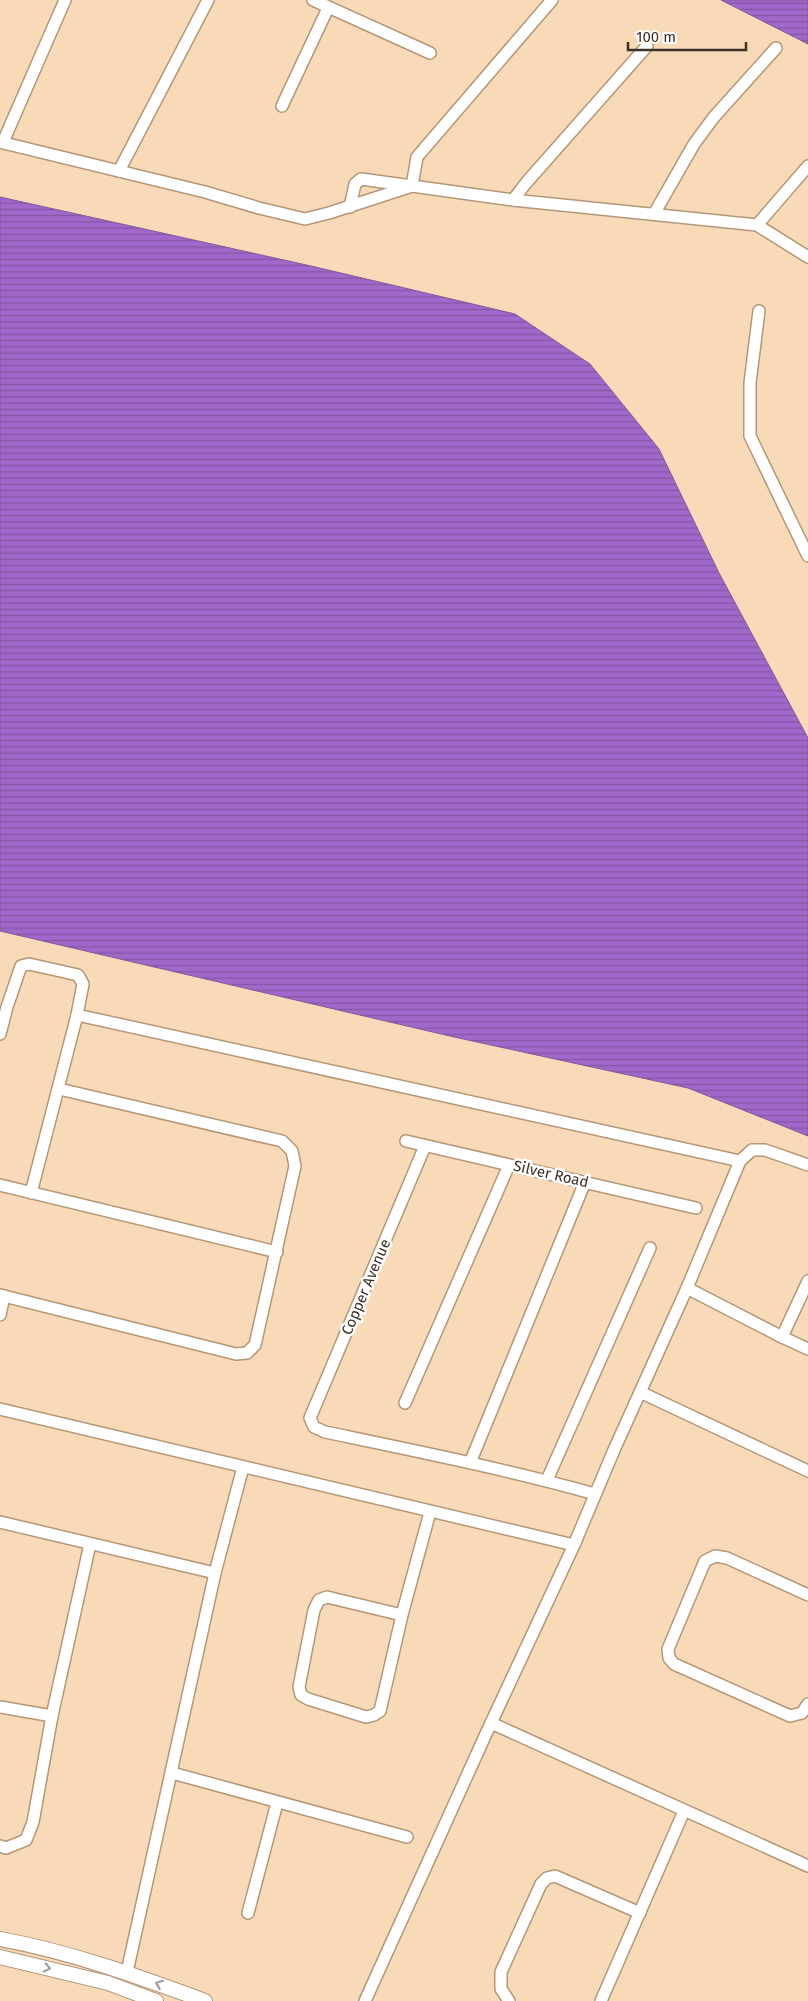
<svg xmlns="http://www.w3.org/2000/svg" width="808" height="2001" font-family="'Fira Sans',sans-serif">
  <defs>
    <pattern id="water-rules" width="6" height="5" patternUnits="userSpaceOnUse" patternTransform="scale(1.25)"><rect width="6" height="5" fill="#a267ca"/><path d="M0 2.5h6" fill="none" stroke="#8555a4"/></pattern>
  </defs>
  <rect width="100%" height="100%" fill="#f8dab9"/>
  <g fill="url(#water-rules)" stroke="#845798">
    <polygon points="721,0 808,0 808,44"/>
    <polygon points="0,197 311,266 515,314 590,364 659,449 719,573 808,738 808,1136 688,1088 454,1037 0,931"/>
  </g>
  <g fill="none" stroke-linecap="round" stroke-linejoin="round">
    <g stroke="#b39777" stroke-width="14">
      <g id="minor">
        <polyline points="313,0 430,53"/>
        <polyline points="282,106 328,8"/>
        <polyline points="0,142 205,192 259,208 305,219 329,213 412,186 513,200 757,225 808,257"/>
        <polyline points="3,142 65,0"/>
        <polyline points="119,171 208,0"/>
        <polyline points="513,200 526,183 647,46"/>
        <polyline points="350,207 355,184 361,179 412,186 417,157 552,0"/>
        <polyline points="654,214 694,144 714,117 776,48"/>
        <polyline points="757,225 808,166"/>
        <polyline points="759,311 750,383 750,436 808,556"/>
        <polyline points="77,1015 740,1161"/>
        <polyline points="0,1034 7,1007 21,966 29,964 78,975 83,984 77,1015 31,1193"/>
        <polyline points="406,1141 696,1208"/>
        <path d="M425 1146 310 1418 314 1427 325 1432C416 1451 506 1469 595 1494"/>
        <polyline points="0,1185 277,1252"/>
        <polyline points="687,1288 782,1337 808,1349"/>
        <polyline points="0,1295 236,1354 247,1353 255,1345 295,1166 292,1151 282,1141 59,1089"/>
        <polyline points="0,1315 4,1296"/>
        <polyline points="782,1337 808,1281"/>
        <polyline points="640,1392 808,1471"/>
        <polyline points="405,1403 509,1165"/>
        <polyline points="0,1409 574,1545"/>
        <polyline points="470,1463 585,1182"/>
        <polyline points="547,1480 650,1248"/>
        <polyline points="0,1522 215,1573"/>
        <polyline points="808,1595 727,1558 715,1556 705,1561 668,1649 669,1658 674,1664 790,1716 802,1713 808,1704"/>
        <polyline points="402,1615 327,1597 319,1600 314,1610 299,1687 301,1695 308,1699 366,1717 374,1715 380,1711 402,1615 430,1512"/>
        <polyline points="0,1707 52,1716"/>
        <polyline points="491,1723 808,1866"/>
        <polyline points="172,1773 407,1837"/>
        <polyline points="0,1846 6,1848 26,1840 33,1822 52,1716 90,1544"/>
        <polyline points="248,1913 277,1803"/>
        <polyline points="127,1972 215,1573 243,1467"/>
        <polyline points="365,2001 485,1736 574,1545 614,1450 687,1288 740,1161 752,1150 765,1150 808,1165"/>
        <polyline points="509,2001 501,1989 501,1972 541,1884 547,1878 555,1876 640,1913"/>
        <polyline points="601,2001 684,1811"/>
      </g>
    </g>
    <g stroke="#b39777" stroke-width="16">
      <g id="major">
        <path d="M0 1939C71 1952 137 1976 205 2001"/>
        <polyline points="0,1957 108,1983 156,2001"/>
      </g>
    </g>
    <use href="#minor" stroke="#fff" stroke-width="11"/>
    <use href="#major" stroke="#fff" stroke-width="14"/>
  </g>
  <defs><path id="oneway-chevron" d="M-2-3.5L2.5 0L-2 3.5" fill="none" stroke-width="1.6" stroke-linecap="round" stroke-linejoin="round" transform="scale(1.25)"/></defs>
  <g stroke="#9e9892">
    <use href="#oneway-chevron" transform="translate(47 1968) rotate(13)"/>
    <use href="#oneway-chevron" transform="translate(159 1984) rotate(-159)"/>
  </g>
  <g text-anchor="middle" stroke-width="5" stroke-linejoin="round" paint-order="stroke">
    <g font-size="15" fill="#3e3225" stroke="#fff">
      <text transform="translate(551 1174) rotate(13)" y="5">Silver Road</text>
      <text transform="translate(366 1287) rotate(-67)" y="5">Copper Avenue</text>
    </g>
  </g>
  <path d="M628 42v8h118v-8" fill="none" stroke="#3e3225" stroke-width="2.5"/>
  <text x="636" y="42" font-size="15" fill="#3e3225" stroke="#ffffff" stroke-width="4" paint-order="stroke">100 m</text>
</svg>
